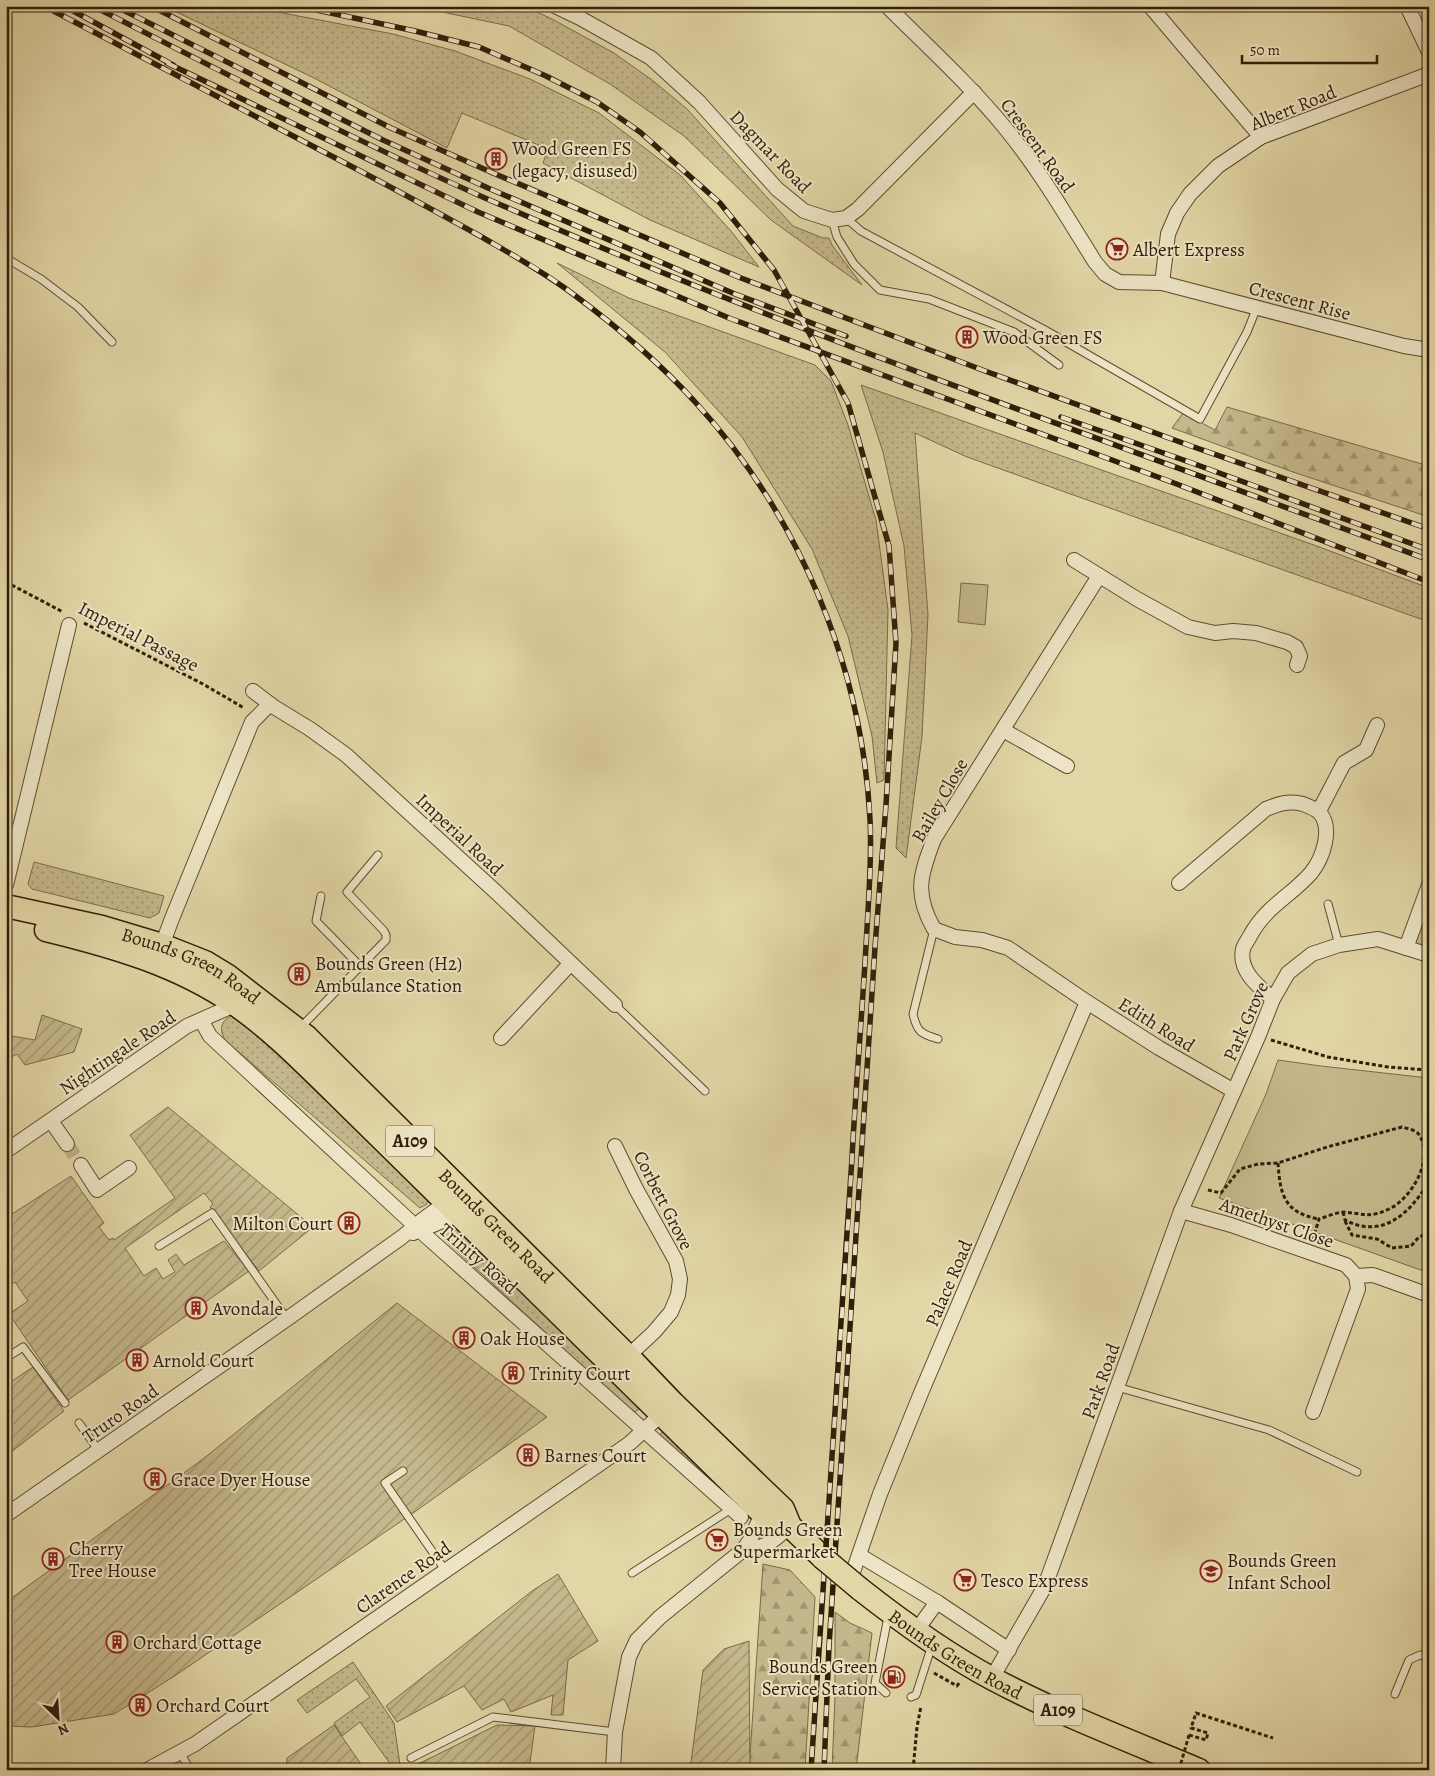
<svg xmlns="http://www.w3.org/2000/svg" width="1435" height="1776" font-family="Alegreya,serif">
  <defs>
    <pattern id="grass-dots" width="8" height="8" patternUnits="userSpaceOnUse" patternTransform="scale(1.25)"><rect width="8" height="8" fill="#c4b78b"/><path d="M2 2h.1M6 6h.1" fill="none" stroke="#a09470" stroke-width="1.8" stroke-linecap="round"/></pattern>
    <pattern id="forest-firs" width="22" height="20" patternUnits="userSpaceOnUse" patternTransform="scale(1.25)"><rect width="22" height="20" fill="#c4b78b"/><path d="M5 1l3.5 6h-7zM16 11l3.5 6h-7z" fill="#a09470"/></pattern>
    <pattern id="garden-furrows" width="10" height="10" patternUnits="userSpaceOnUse" patternTransform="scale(1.25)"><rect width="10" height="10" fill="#c4b78b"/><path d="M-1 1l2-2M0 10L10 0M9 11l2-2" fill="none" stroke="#a09470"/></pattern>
  </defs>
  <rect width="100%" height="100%" fill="#e2d6a6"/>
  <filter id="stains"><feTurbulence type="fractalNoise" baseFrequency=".004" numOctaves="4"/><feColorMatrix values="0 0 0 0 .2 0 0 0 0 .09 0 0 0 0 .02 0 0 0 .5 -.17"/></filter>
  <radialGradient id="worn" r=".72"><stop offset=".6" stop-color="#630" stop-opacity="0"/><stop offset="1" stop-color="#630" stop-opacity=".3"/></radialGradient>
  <g fill="url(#grass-dots)" stroke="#7a6a4a">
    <polygon points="164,6 246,6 393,34 455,51 530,79 599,113 680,175 731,231 759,267 650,220 543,163 548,149 462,113 447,148 314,78"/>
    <polygon points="409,6 524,6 552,19 614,53 652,80 687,109 793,226 823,238 829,238 832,245 862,285 771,220 684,136 610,84 509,26 423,8"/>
    <polygon points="557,263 629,298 815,365 831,381 848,425 876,520 888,610 884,780 877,783 872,736 848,636 812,549 742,437 665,352"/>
    <polygon points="861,385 1314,545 1429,588 1429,622 967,457 915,433 928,615 922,737 906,858 896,848 912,635 904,546 883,452"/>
    <polygon points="34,862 164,896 159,913 150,918 32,889 28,884"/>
    <path d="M231 1016 236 1017 248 1025 428 1192 427 1204 420 1208 226 1041C219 1031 220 1021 231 1016Z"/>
    <path d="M454 1223 640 1407 638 1410 634 1412 630 1410 446 1241C440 1232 445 1227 454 1223Z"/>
    <polygon points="665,1431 727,1491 724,1494 659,1437 661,1433"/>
    <polygon points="353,1662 394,1723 400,1765 394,1769 360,1722 342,1736 334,1723 370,1697 356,1679 307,1713 297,1700"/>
  </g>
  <g fill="url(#forest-firs)" stroke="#7a6a4a">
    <polygon points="1227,407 1429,466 1429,517 1293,472 1172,428 1183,413 1215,430"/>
    <polygon points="763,1564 790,1570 815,1597 805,1770 749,1770"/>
    <polygon points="835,1612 850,1623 872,1633 856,1770 832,1770 835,1696"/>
  </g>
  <g fill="#c4b78b" stroke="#7a6a4a">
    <polygon points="961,583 988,585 985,625 958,622"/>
    <polygon points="1429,904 1429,951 1414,945"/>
    <polygon points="1278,1060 1321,1066 1429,1078 1429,1273 1219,1198 1266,1094"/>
  </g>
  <g fill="url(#garden-furrows)" stroke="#7a6a4a">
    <polygon points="42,1015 82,1029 74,1052 25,1065 17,1054 6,1060 6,1035 35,1040"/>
    <polygon points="168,1107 313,1227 259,1271 210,1207 213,1204 204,1193 125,1248 144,1276 156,1268 163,1279 175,1272 168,1260 176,1254 184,1265 224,1241 249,1271 68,1400 9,1314 28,1301 15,1282 6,1288 6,1218 71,1176 104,1223 99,1227 109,1240 113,1238 114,1240 175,1198 130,1135"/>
    <polygon points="397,1303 547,1417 416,1511 173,1677 114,1714 32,1727 6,1726 6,1602 203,1459"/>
    <polygon points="33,1367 64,1411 6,1456 6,1385"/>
    <polygon points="558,1574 598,1641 568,1660 563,1715 551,1715 553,1695 511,1712 504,1699 482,1710 464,1686 397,1722 386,1706 532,1591"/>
    <polygon points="749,1641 750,1770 690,1770 703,1670 724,1649"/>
    <polygon points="334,1725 365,1770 286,1770 287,1758"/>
    <polygon points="497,1725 535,1726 529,1770 406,1770"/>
  </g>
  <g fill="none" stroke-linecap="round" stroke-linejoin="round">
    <polyline stroke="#bfb187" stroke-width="14" stroke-dasharray="14 7" stroke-linecap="butt" points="67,1144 81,1165"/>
    <g stroke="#5d4c30" stroke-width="9">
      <g id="service">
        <polyline points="846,218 861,231 1045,330 1200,419 1247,332 1257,307"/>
        <polyline points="832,220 837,237 854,264 880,290 929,299 1014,332 1059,365"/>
        <polyline points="6,258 41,279 78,307 112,342"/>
        <polyline points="321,896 316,921 361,967"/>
        <polyline points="1328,904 1339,945"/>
        <path d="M934 929 913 1014C917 1032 921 1034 938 1039"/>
        <polyline points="615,1005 705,1091"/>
        <polyline points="300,1028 386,940 386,935 384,931 347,892 378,855"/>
        <polyline points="159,1246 212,1213 287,1319"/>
        <polyline points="6,1358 23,1347 65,1403"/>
        <polyline points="1117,1387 1269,1430 1357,1472"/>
        <polyline points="79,1423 99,1451"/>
        <polyline points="403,1471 385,1483 445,1570"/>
        <polyline points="632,1573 731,1509"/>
        <polyline points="886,1693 875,1683 888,1617"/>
        <polyline points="1395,1694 1409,1660 1420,1655 1429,1657"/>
        <polyline points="911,1697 916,1695 932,1645"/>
        <polyline points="180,1752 190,1770"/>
        <polyline points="411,1758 493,1717 615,1732"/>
      </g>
    </g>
    <g stroke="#5d4c30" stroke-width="16">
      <g id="minor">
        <polyline points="555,6 580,18 651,58 699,102 777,189 804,211 832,220 846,218 858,209 974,92"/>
        <path d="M887 6C927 46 970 85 1006 129 1040 171 1067 217 1095 262L1105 274 1119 282 1162 283 1404 346 1429 350"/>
        <polyline points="1150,6 1261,137"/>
        <polyline points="1407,6 1429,52"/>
        <polyline points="1162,283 1168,234 1177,213 1190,194 1218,166 1261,137 1429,74"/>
        <polyline points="1074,560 1137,599 1188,627 1215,633 1233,631 1256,633 1287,642 1296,647 1300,656 1297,665"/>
        <path d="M1099 576 934 839C920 875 914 894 934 929L955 937 982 940 1008 948 1087 1002 1159 1048 1234 1091"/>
        <polyline points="253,691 274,707 310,729 346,755 496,892 615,1005"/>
        <polyline points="1003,730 1067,766"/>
        <polyline points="1319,811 1344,763 1366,750 1377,725"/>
        <path d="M1179 883 1266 809C1278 804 1289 800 1303 804 1308 806 1316 809 1320 813 1333 829 1323 858 1311 873 1291 896 1266 906 1250 936 1248 940 1244 945 1243 949 1238 971 1259 987 1273 999"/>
        <polyline points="6,885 69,625"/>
        <polyline points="1406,948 1429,885"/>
        <polyline points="160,951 171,921 252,722 270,704"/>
        <polyline points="201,1020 210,1036 426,1236 741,1517"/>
        <polyline points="501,1038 570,964"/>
        <polyline points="51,1121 67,1144"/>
        <polyline points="615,1146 636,1189 676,1261 680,1279 678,1295 671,1312 654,1332 623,1361"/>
        <polyline points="6,1151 187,1026 239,1003"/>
        <polyline points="81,1165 97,1190 129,1168"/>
        <polyline points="1181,1211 1231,1225 1346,1265 1356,1276 1358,1289 1313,1412"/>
        <polyline points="413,1233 465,1212"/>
        <polyline points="1356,1276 1373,1275 1429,1295"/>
        <polyline points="6,1515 287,1319 402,1237 421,1221 451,1199"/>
        <path d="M743 1550C767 1547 773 1542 790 1526"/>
        <polyline points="859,1555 937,1602 1009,1650"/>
        <polyline points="849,1580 854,1569 880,1494 921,1393 1087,1002"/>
        <polyline points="916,1631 937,1602"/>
        <polyline points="992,1678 1045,1586 1181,1211 1258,1037 1273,999 1288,973 1312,954 1339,945 1378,939 1429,955"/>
        <polyline points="147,1770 195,1744 630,1443 667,1409"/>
        <polyline points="613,1770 615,1732 629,1657 637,1640 660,1617 743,1550 750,1540 762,1514"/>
      </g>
    </g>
    <g stroke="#311e09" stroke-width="25">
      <g id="primary">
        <path id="s1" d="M6 906 102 927 162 945 205 962 228 976 307 1037 628 1356 673 1403 783 1509 790 1526 823 1558"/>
        <path d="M46 930C112 946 179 965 236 1005 272 1030 303 1062 335 1093L770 1521 790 1526"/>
        <path id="s2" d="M860 1589C902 1622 946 1654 993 1679 1059 1714 1130 1741 1199 1770"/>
      </g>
    </g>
    <g stroke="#311e09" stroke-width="3" stroke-dasharray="4 2.5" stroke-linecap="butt">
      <polyline points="6,582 63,612"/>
      <polyline points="84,623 203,684 244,708"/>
      <polyline points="1271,1040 1328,1057 1388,1067 1429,1070"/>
      <path d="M1278 1163C1280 1194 1284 1213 1319 1219"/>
      <path d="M1208 1190 1221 1193 1240 1169 1258 1164 1278 1163 1327 1147 1402 1127C1409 1129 1418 1130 1421 1138 1433 1161 1411 1199 1389 1209 1370 1218 1364 1214 1344 1212 1337 1212 1326 1217 1319 1219L1313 1239"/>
      <path d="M1343 1212 1345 1220C1382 1240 1411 1213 1429 1181"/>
      <polyline points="1345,1221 1352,1235 1377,1239 1392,1248 1411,1246 1419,1237 1429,1233"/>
      <polyline points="934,1673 957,1686 959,1683"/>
      <polyline points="1189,1735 1206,1740 1208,1733 1191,1728 1196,1713 1273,1738"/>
      <polyline points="913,1770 917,1727 921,1706"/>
      <polyline points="1428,1770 1429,1768"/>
    </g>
    <use href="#service" stroke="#ece4c5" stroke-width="7"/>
    <use href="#minor" stroke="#ece4c5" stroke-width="14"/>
    <use href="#primary" stroke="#e2d6a6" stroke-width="22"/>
    <g stroke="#311e09" stroke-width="5.5">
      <g id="rail">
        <path d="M44 6C145 59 245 111 345 163 391 187 435 211 480 236 511 254 544 272 573 294 616 326 660 363 696 403 799 516 862 666 870 819 872 855 869 892 867 928 863 1005 856 1081 852 1158 840 1362 823 1566 811 1770"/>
        <polyline points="64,6 173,65"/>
        <path d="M93 6C222 72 352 139 485 198 794 333 1113 443 1429 560"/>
        <polyline points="115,6 383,140 488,188 735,294 846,336"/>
        <polyline points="151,6 391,128 493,173 741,278 985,371 1191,446 1429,529"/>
        <polyline points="298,6 415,31 479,47 546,76 597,102 640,132 720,203 774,270 848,403 889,546 896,643 886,805 875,947 829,1646 824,1770"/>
        <polyline points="167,63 478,212 729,318 1174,483 1429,582"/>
        <polyline points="1061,417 1192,463 1429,550"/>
      </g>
    </g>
    <use href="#rail" stroke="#ece4c5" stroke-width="4" stroke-dasharray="11" stroke-linecap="butt"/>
    <g stroke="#311e09" stroke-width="25" stroke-linecap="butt">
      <polyline id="primary-bridge" points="823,1558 860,1589"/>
    </g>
    <polyline stroke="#311e09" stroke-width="3" stroke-dasharray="4 2.5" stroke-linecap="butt" points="1179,1770 1189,1735"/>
    <use href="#primary-bridge" stroke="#e2d6a6" stroke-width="22"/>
  </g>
  <defs>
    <g id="building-ring" transform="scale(1.125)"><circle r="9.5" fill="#ece4c5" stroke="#8f2418" stroke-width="1.5"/><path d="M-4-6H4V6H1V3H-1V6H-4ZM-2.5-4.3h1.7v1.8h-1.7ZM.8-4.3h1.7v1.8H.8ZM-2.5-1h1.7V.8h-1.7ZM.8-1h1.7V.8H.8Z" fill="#8f2418"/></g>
    <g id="supermarket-ring" transform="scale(1.125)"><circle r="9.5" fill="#ece4c5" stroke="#8f2418" stroke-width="1.5"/><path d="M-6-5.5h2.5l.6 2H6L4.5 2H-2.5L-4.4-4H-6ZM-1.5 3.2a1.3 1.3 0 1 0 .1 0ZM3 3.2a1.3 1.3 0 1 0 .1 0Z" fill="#8f2418"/></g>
    <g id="school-ring" transform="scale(1.125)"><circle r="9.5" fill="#ece4c5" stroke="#8f2418" stroke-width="1.5"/><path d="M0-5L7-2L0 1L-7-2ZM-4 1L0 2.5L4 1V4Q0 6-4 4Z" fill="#8f2418"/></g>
    <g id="fuel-ring" transform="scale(1.125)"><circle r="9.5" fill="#ece4c5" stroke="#8f2418" stroke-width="1.5"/><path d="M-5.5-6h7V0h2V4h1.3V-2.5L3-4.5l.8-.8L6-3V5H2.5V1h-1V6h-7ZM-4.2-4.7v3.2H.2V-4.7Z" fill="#8f2418"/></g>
  </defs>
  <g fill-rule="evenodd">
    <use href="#building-ring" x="496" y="159"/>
    <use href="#supermarket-ring" x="1117" y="249"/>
    <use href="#building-ring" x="967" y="337"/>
    <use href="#building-ring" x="299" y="974"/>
    <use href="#building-ring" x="349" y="1223"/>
    <use href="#building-ring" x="196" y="1308"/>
    <use href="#building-ring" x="464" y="1338"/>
    <use href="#building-ring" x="137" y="1360"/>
    <use href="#building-ring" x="513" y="1373"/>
    <use href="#building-ring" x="528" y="1455"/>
    <use href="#building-ring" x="155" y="1479"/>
    <use href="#supermarket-ring" x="717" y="1540"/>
    <use href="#building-ring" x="53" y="1559"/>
    <use href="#school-ring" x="1211" y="1571"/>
    <use href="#supermarket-ring" x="965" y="1580"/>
    <use href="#building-ring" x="117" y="1642"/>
    <use href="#fuel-ring" x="894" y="1677"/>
    <use href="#building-ring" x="140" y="1705"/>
  </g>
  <g text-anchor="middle" stroke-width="4" stroke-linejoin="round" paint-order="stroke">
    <g fill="#ece4c5" stroke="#695941" stroke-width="1">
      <rect x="386" y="1125.5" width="48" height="31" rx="4"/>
      <rect x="1034" y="1694.5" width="48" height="31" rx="4"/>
    </g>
    <g font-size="18" font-weight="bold" fill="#311e09">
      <text x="410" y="1147">A109</text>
      <text x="1058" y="1716">A109</text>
    </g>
    <g font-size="19" fill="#311e09" stroke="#ece4c5">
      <text transform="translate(1293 107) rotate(-22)" y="7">Albert Road</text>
      <text transform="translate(1038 145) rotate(54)" y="7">Crescent Road</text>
      <text transform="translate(771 151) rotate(46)" y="7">Dagmar Road</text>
      <text transform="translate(1300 300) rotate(15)" y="7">Crescent Rise</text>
      <text transform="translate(139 636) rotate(27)" y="7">Imperial Passage</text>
      <text transform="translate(939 800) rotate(-60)" y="7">Bailey Close</text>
      <text transform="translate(460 834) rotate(43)" y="7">Imperial Road</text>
      <text dy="7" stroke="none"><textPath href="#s1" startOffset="196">Bounds Green Road</textPath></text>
      <text transform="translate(1245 1021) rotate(-66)" y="7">Park Grove</text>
      <text transform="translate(1157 1024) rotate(32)" y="7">Edith Road</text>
      <text transform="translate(117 1052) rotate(-34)" y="7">Nightingale Road</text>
      <text transform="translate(664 1200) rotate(63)" y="7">Corbett Grove</text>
      <text transform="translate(1277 1222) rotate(19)" y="7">Amethyst Close</text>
      <text dy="7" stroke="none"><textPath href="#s1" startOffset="601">Bounds Green Road</textPath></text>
      <text transform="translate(479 1258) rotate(41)" y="7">Trinity Road</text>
      <text transform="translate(948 1283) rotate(-67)" y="7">Palace Road</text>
      <text transform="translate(1100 1381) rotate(-70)" y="7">Park Road</text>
      <text transform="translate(120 1413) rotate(-35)" y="7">Truro Road</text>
      <text transform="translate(403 1577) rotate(-35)" y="7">Clarence Road</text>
      <text dy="7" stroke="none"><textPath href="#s2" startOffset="116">Bounds Green Road</textPath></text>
    </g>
    <g font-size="19" fill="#311e09" stroke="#ece4c5" text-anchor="start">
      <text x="512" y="155">Wood Green FS<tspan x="512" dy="22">(legacy, disused)</tspan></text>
      <text x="1133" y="256">Albert Express</text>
      <text x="983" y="344">Wood Green FS</text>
      <text x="315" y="970">Bounds Green (H2)<tspan x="315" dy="22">Ambulance Station</tspan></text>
      <text x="333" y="1230" text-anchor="end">Milton Court</text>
      <text x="212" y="1315">Avondale</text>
      <text x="480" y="1345">Oak House</text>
      <text x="153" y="1367">Arnold Court</text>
      <text x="529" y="1380">Trinity Court</text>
      <text x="544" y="1462">Barnes Court</text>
      <text x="171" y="1486">Grace Dyer House</text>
      <text x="733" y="1536">Bounds Green<tspan x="733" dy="22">Supermarket</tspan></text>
      <text x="69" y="1555">Cherry<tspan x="69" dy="22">Tree House</tspan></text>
      <text x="1227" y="1567">Bounds Green<tspan x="1227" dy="22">Infant School</tspan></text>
      <text x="981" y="1587">Tesco Express</text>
      <text x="133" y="1649">Orchard Cottage</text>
      <text x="878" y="1673" text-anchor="end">Bounds Green<tspan x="878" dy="22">Service Station</tspan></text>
      <text x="156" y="1712">Orchard Court</text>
    </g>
  </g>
  <rect width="1435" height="1776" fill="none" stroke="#e2d6a6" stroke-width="25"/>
  <rect x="8" y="8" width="1420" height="1761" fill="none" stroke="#311e09" stroke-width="2.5"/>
  <rect x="12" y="12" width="1410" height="1751" fill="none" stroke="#311e09"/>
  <g transform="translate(58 1718) rotate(155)" stroke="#ece4c5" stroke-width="4" paint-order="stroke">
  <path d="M0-4L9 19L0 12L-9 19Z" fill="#311e09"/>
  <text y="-8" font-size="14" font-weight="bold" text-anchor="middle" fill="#311e09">N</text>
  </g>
  <path d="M1242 55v8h135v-8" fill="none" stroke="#311e09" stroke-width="2.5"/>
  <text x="1250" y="55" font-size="15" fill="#311e09" stroke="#ece4c5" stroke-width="4" paint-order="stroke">50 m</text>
  <rect width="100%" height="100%" filter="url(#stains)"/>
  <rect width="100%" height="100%" fill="url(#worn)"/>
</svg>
